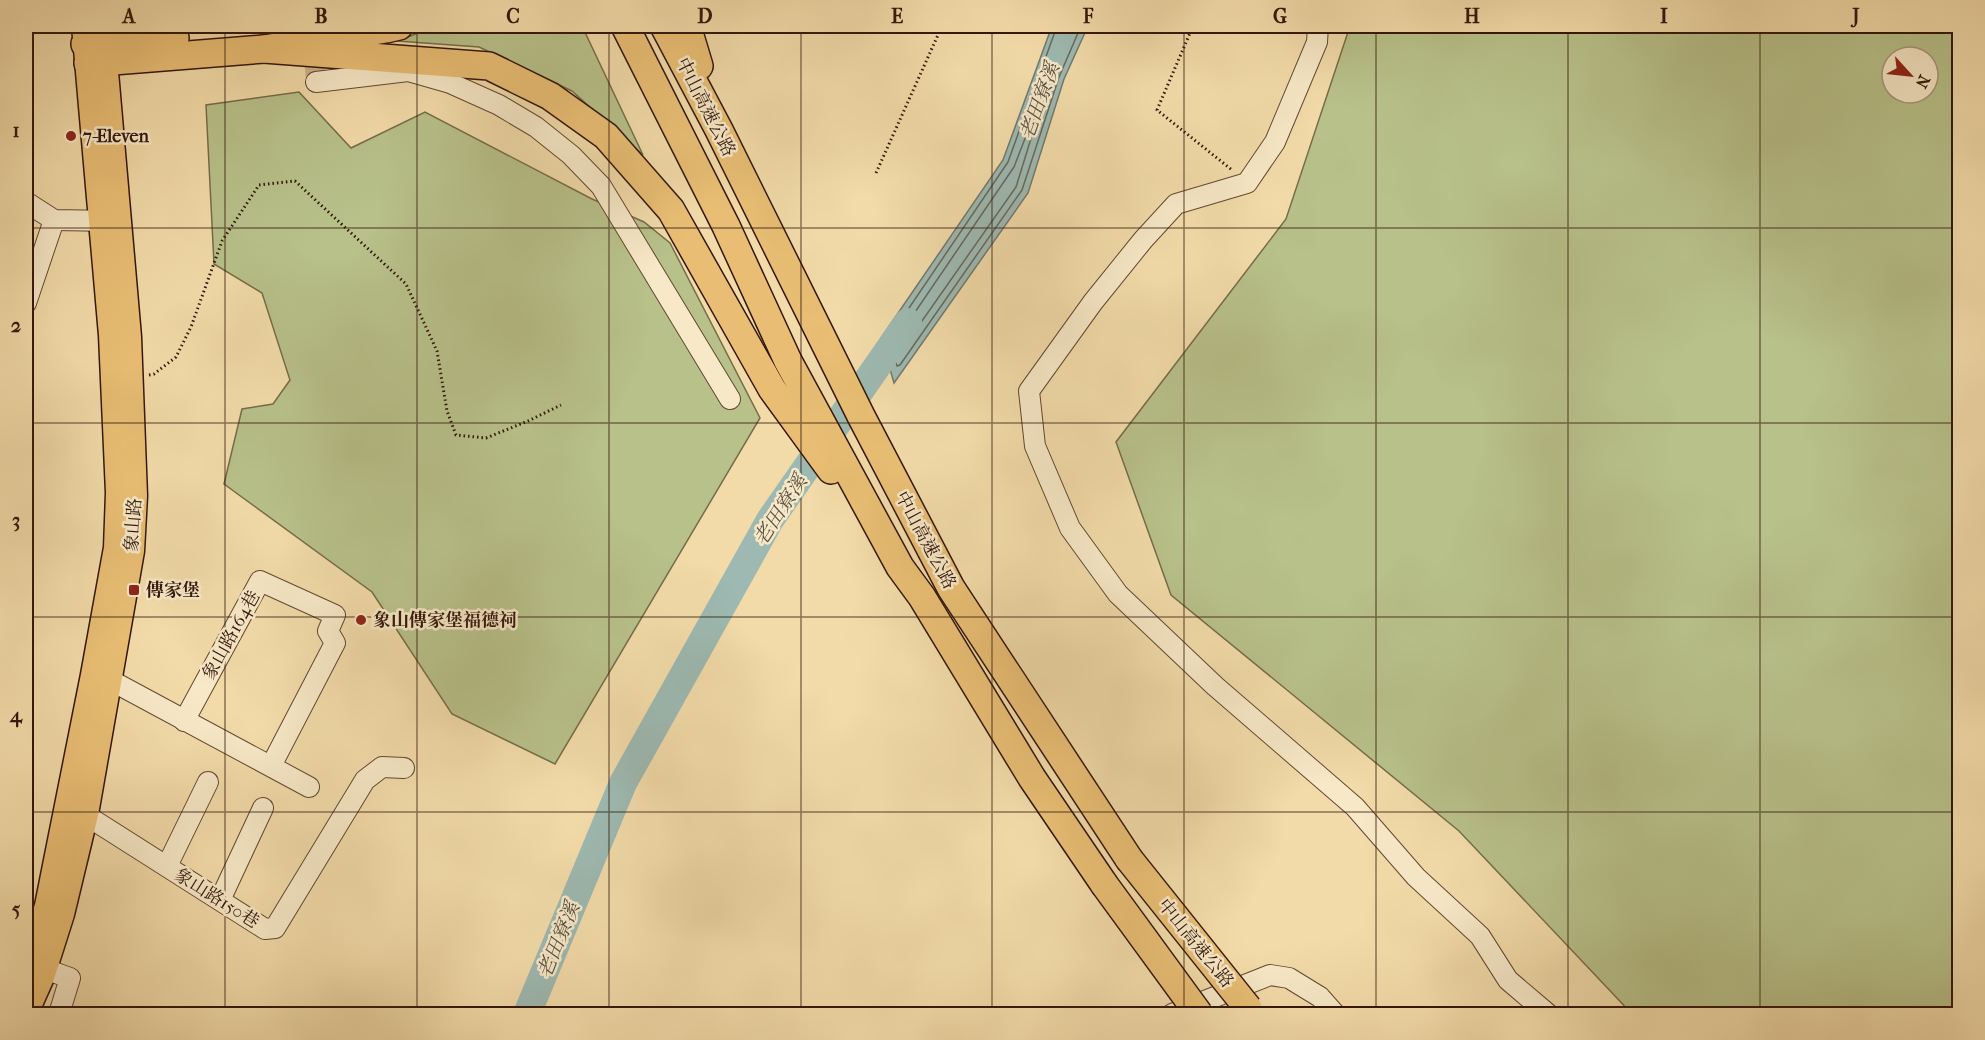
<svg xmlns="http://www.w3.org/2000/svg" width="1985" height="1040" font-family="'IM FELL French Canon','Noto Serif TC',serif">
  <rect width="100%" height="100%" fill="#f2dba9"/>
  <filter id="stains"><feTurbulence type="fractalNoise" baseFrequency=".00333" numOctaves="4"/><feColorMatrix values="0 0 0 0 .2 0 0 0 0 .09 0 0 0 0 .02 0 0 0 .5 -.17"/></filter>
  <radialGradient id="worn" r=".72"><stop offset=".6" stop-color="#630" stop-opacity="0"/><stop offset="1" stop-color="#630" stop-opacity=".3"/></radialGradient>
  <g fill="#b8c18a" stroke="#766c4a" stroke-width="1.5" fill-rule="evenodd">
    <polygon points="437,26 582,26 643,155 572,91 479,47 397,41"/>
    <path d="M1350 26H1959V1014H1632L1459 831 1171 595 1116 442 1286 219ZM1892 57H1928V93H1892Z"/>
    <polygon points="299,92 351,148 425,112 592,199 644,222 670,243 760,418 555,764 452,714 372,592 224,484 242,409 273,404 290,380 262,293 214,264 206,105"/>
  </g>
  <polygon fill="#9db9b1" stroke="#73786f" stroke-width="1.5" points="1052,26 1088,26 1064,79 1028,193 894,383 881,338 1003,160"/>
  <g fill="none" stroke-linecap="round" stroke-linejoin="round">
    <g stroke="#68685e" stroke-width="1.5">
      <polyline points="1057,26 1008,162 888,339 897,366 900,365 1022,190 1059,77 1081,26"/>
      <polygon points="1029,128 1032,129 1033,132 1016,187 903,348 899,349 896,340 1014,167"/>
    </g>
    <polyline stroke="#9db9b1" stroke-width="28" points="527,1014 623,783 770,520 908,322"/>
    <polyline stroke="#ccb489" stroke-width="20" stroke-dasharray="20 10" stroke-linecap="butt" points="312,26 316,82"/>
    <g stroke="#634832" stroke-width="22">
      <g id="minor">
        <polyline points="1318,26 1317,42 1275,142 1247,183 1176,204 1143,240 1093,302 1029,391 1035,446 1070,528 1118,594 1215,686 1355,807 1416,877 1480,936 1508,980 1548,1014"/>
        <polyline points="316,82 408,71 450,83 499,105 536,127 571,155 601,186 730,399"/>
        <polyline points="26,202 54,220 114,221"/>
        <polyline points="26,303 54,220"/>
        <polyline points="96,676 110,680 309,787"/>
        <polyline points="184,721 260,581 335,615 328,631 335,643 271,766"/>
        <polyline points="73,807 265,929 275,928 365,780 382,767 404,768"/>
        <polyline points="167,866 208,782"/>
        <polyline points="220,900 263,808"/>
        <polyline points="45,969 70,978 59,1014"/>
        <polyline points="1172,1014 1270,975 1289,978 1320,997 1335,1014"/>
      </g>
    </g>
    <g stroke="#33170b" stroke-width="27">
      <g id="major">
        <polyline points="26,971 47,906 93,675 116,548 118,493 111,335 84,26"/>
        <polyline points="26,1013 42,977 62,914 86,814 132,551 135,496 129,337 102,26"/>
      </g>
    </g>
    <g stroke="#33170b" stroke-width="30">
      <g id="highway">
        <polyline points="625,26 726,226 788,361 900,567 922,597 1032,778 1104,884"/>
        <polyline points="664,26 719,130 861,416 951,588 1129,859"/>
        <polyline points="687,26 699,66"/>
        <polyline points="85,44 175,38"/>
        <polyline points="264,49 489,66 550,96 606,136 671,210 772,389 831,470"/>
        <polyline points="88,63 264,49 386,29 399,26"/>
      </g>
    </g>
    <g stroke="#33170b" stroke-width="3" stroke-dasharray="1.5 3" stroke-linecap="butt">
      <polyline points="1193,26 1157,110 1232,170"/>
      <polyline points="876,173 942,26"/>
      <polyline points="149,375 154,374 176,357 191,327 222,241 259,185 295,181 406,284 437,351 447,411 456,435 486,438 528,421 561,405"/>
    </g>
    <use href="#minor" stroke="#f7e8c7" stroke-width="20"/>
    <use href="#major" stroke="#e9be74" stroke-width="24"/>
    <use href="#highway" stroke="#e9be74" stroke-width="27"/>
    <g stroke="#33170b" stroke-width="30" stroke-linecap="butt">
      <g id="highway-bridge">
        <polyline points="1129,859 1248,1008"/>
        <polyline points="1104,884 1199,1014"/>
      </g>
    </g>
    <use href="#highway-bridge" stroke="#e9be74" stroke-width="27"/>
  </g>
  <path fill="none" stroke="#33170b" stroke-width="1.5" stroke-opacity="0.55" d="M225 26V1014M417 26V1014M609 26V1014M801 26V1014M992 26V1014M1184 26V1014M1376 26V1014M1568 26V1014M1760 26V1014M26 228H1960M26 423H1960M26 617H1960M26 812H1960"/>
  <g fill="#8f2418" stroke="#f7e8c7" stroke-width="2">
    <circle cx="71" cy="136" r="6"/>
    <rect x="128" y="584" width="12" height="12" rx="3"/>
    <circle cx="361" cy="620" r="6"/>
  </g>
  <g text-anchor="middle" stroke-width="5" stroke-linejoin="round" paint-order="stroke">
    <g font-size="18" fill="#33170b" stroke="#f7e8c7">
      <text transform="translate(706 107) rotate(63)" y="6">中山高速公路</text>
      <text transform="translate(133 525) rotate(-86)" y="6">象山路</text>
      <text transform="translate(926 540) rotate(62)" y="6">中山高速公路</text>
      <text transform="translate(231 635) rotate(-61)" y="6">象山路164巷</text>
      <text transform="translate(217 898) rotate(32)" y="6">象山路150巷</text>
      <text transform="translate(1196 943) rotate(51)" y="6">中山高速公路</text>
    </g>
    <g font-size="18" font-weight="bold" fill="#33170b" stroke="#f7e8c7" text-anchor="start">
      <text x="83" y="142">7-Eleven</text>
      <text x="146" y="596">傳家堡</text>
      <text x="373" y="626">象山傳家堡福德祠</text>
    </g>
    <g font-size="20" font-style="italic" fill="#585045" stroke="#f7e8c7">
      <text transform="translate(1039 101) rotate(-70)" y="7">老田寮溪</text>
      <text transform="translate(780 510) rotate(-57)" y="7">老田寮溪</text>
      <text transform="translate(558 940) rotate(-68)" y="7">老田寮溪</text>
    </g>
  </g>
  <rect width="1985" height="1040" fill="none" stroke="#f2dba9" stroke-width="66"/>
  <g transform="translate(1910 75) rotate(117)"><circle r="28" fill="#f7e8c7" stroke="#a9947c" stroke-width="1.5"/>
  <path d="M0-4.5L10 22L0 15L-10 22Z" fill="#8f2418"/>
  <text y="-9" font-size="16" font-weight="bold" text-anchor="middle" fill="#33170b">N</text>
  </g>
  <rect x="33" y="33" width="1919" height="974" fill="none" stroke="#33170b" stroke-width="2"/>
  <g font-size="20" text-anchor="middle" font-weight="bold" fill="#33170b">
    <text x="129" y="23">A</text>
    <text x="321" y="23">B</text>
    <text x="513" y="23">C</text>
    <text x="705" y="23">D</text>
    <text x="897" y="23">E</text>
    <text x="1088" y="23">F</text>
    <text x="1280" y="23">G</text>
    <text x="1472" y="23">H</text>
    <text x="1664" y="23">I</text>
    <text x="1856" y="23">J</text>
    <text x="16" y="137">1</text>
    <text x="16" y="332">2</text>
    <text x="16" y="527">3</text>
    <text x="16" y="722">4</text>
    <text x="16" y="916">5</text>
  </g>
  <rect width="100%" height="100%" filter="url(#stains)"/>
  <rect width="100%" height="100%" fill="url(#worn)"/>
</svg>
